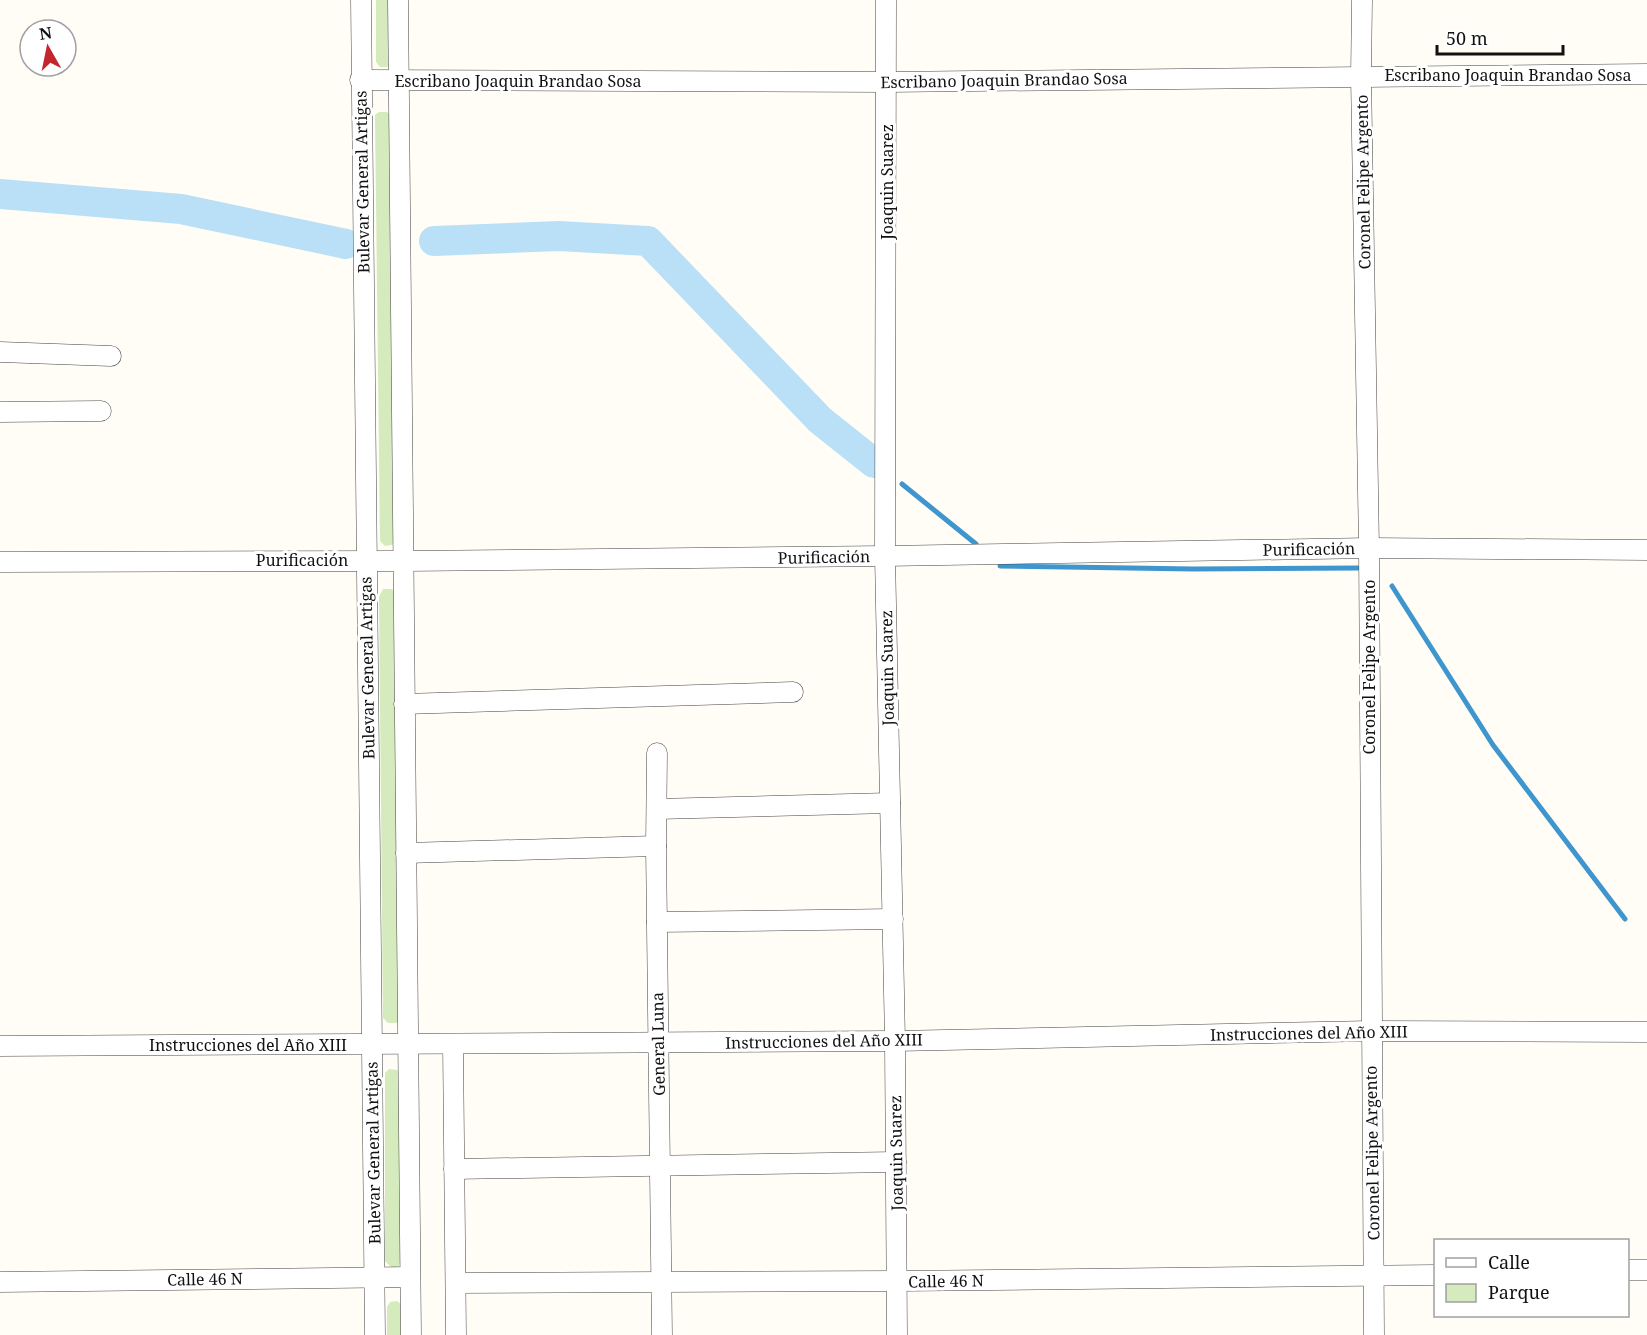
<svg xmlns="http://www.w3.org/2000/svg" width="1647" height="1335" font-family="'Noto Serif',serif">
  <rect width="100%" height="100%" fill="#fffdf5"/>
  <g fill="#d5ebbd">
    <polygon points="376,0 391,0 391,63 387,67 380,67 376,62"/>
    <polygon points="379,112 387,112 391,117 396,541 392,545 385,546 380,541 375,115"/>
    <polygon points="383,589 392,589 396,595 399,1018 397,1023 388,1023 383,1018 379,597"/>
    <polygon points="389,1069 397,1070 400,1076 401,1262 398,1267 391,1267 385,1261 385,1073"/>
    <polygon points="397,1301 402,1305 402,1335 387,1335 387,1307 390,1302"/>
  </g>
  <g fill="none" stroke-linecap="round" stroke-linejoin="round">
    <g stroke="#3f96cf" stroke-width="5">
      <polyline points="902,484 976,544"/>
      <polyline points="1000,566 1193,569 1358,568"/>
      <polyline points="1392,586 1493,745 1625,919"/>
    </g>
    <g stroke="#b9e0f7" stroke-width="30">
      <polyline points="0,194 181,209 346,244"/>
      <polyline points="434,241 559,236 648,241 820,420 874,463"/>
    </g>
    <g stroke="#444" stroke-width="21">
      <g id="minor">
        <polyline points="361,0 375,1335"/>
        <polyline points="398,0 411,1335"/>
        <polyline points="886,0 885,556 895,1041 897,1335"/>
        <polyline points="1362,0 1361,76 1369,548 1374,1335"/>
        <polyline points="360,80 887,82 1647,74"/>
        <polyline points="0,352 111,356"/>
        <polyline points="0,412 101,411"/>
        <polyline points="0,562 403,561 885,556 1369,548 1647,550"/>
        <polyline points="404,704 793,692"/>
        <polyline points="657,753 656,846 662,1335"/>
        <polyline points="657,809 890,803"/>
        <polyline points="406,853 656,846"/>
        <polyline points="657,922 893,919"/>
        <polyline points="453,1045 456,1335"/>
        <polyline points="0,1046 895,1041 1371,1031 1647,1032"/>
        <polyline points="454,1169 896,1162"/>
        <polyline points="1628,1270 1647,1270"/>
        <polyline points="0,1282 410,1277"/>
        <polyline points="456,1283 897,1281 1436,1275"/>
      </g>
    </g>
    <use href="#minor" stroke="#fff" stroke-width="20"/>
  </g>
  <g text-anchor="middle" stroke-width="6" stroke-linejoin="round" paint-order="stroke">
    <g font-size="16" fill="#111" stroke="#fff">
      <text x="1508" y="81">Escribano Joaquin Brandao Sosa</text>
      <text transform="translate(1004 80) rotate(-1)" y="6">Escribano Joaquin Brandao Sosa</text>
      <text x="518" y="87">Escribano Joaquin Brandao Sosa</text>
      <text transform="translate(362 182) rotate(-91)" y="6">Bulevar General Artigas</text>
      <text transform="translate(887 182) rotate(-90)" y="6">Joaquin Suarez</text>
      <text transform="translate(1363 182) rotate(-91)" y="6">Coronel Felipe Argento</text>
      <text transform="translate(1309 549) rotate(-1)" y="6">Purificación</text>
      <text transform="translate(824 557) rotate(-1)" y="6">Purificación</text>
      <text x="302" y="566">Purificación</text>
      <text transform="translate(1369 667) rotate(-90)" y="6">Coronel Felipe Argento</text>
      <text transform="translate(367 668) rotate(-91)" y="6">Bulevar General Artigas</text>
      <text transform="translate(887 668) rotate(-91)" y="6">Joaquin Suarez</text>
      <text transform="translate(1309 1033) rotate(-1)" y="6">Instrucciones del Año XIII</text>
      <text transform="translate(824 1041) rotate(-1)" y="6">Instrucciones del Año XIII</text>
      <text transform="translate(658 1044) rotate(-91)" y="6">General Luna</text>
      <text x="248" y="1051">Instrucciones del Año XIII</text>
      <text transform="translate(373 1153) rotate(-91)" y="6">Bulevar General Artigas</text>
      <text transform="translate(896 1153) rotate(-91)" y="6">Joaquin Suarez</text>
      <text transform="translate(1372 1153) rotate(-91)" y="6">Coronel Felipe Argento</text>
      <text transform="translate(205 1279) rotate(-1)" y="6">Calle 46 N</text>
      <text transform="translate(946 1281) rotate(-1)" y="6">Calle 46 N</text>
    </g>
  </g>
  <rect x="1434" y="1239" width="195" height="78" fill="#ffffff" stroke="#a0a0a0" stroke-width="1.5"/>
  <rect x="1446" y="1258" width="30" height="9" fill="#ffffff" stroke="#a0a0a0" stroke-width="1.5"/>
  <text x="1488" y="1269" font-size="18" fill="#111111">Calle</text>
  <rect x="1446" y="1284" width="30" height="18" fill="#d5ebbd" stroke="#a0a0a0" stroke-width="1.5"/>
  <text x="1488" y="1299" font-size="18" fill="#111111">Parque</text>
  <g transform="translate(48 48) rotate(351)"><circle r="28" fill="#ffffff" stroke="#a0a0a0" stroke-width="1.5"/>
  <path d="M0-4.5L10 22L0 15L-10 22Z" fill="#c4262e"/>
  <text y="-9" font-size="16" font-weight="bold" text-anchor="middle" fill="#111111">N</text>
  </g>
  <path d="M1437 45v9h126v-9" fill="none" stroke="#111111" stroke-width="3"/>
  <text x="1446" y="45" font-size="18" fill="#111111" stroke="#ffffff" stroke-width="4.5" paint-order="stroke">50 m</text>
</svg>
